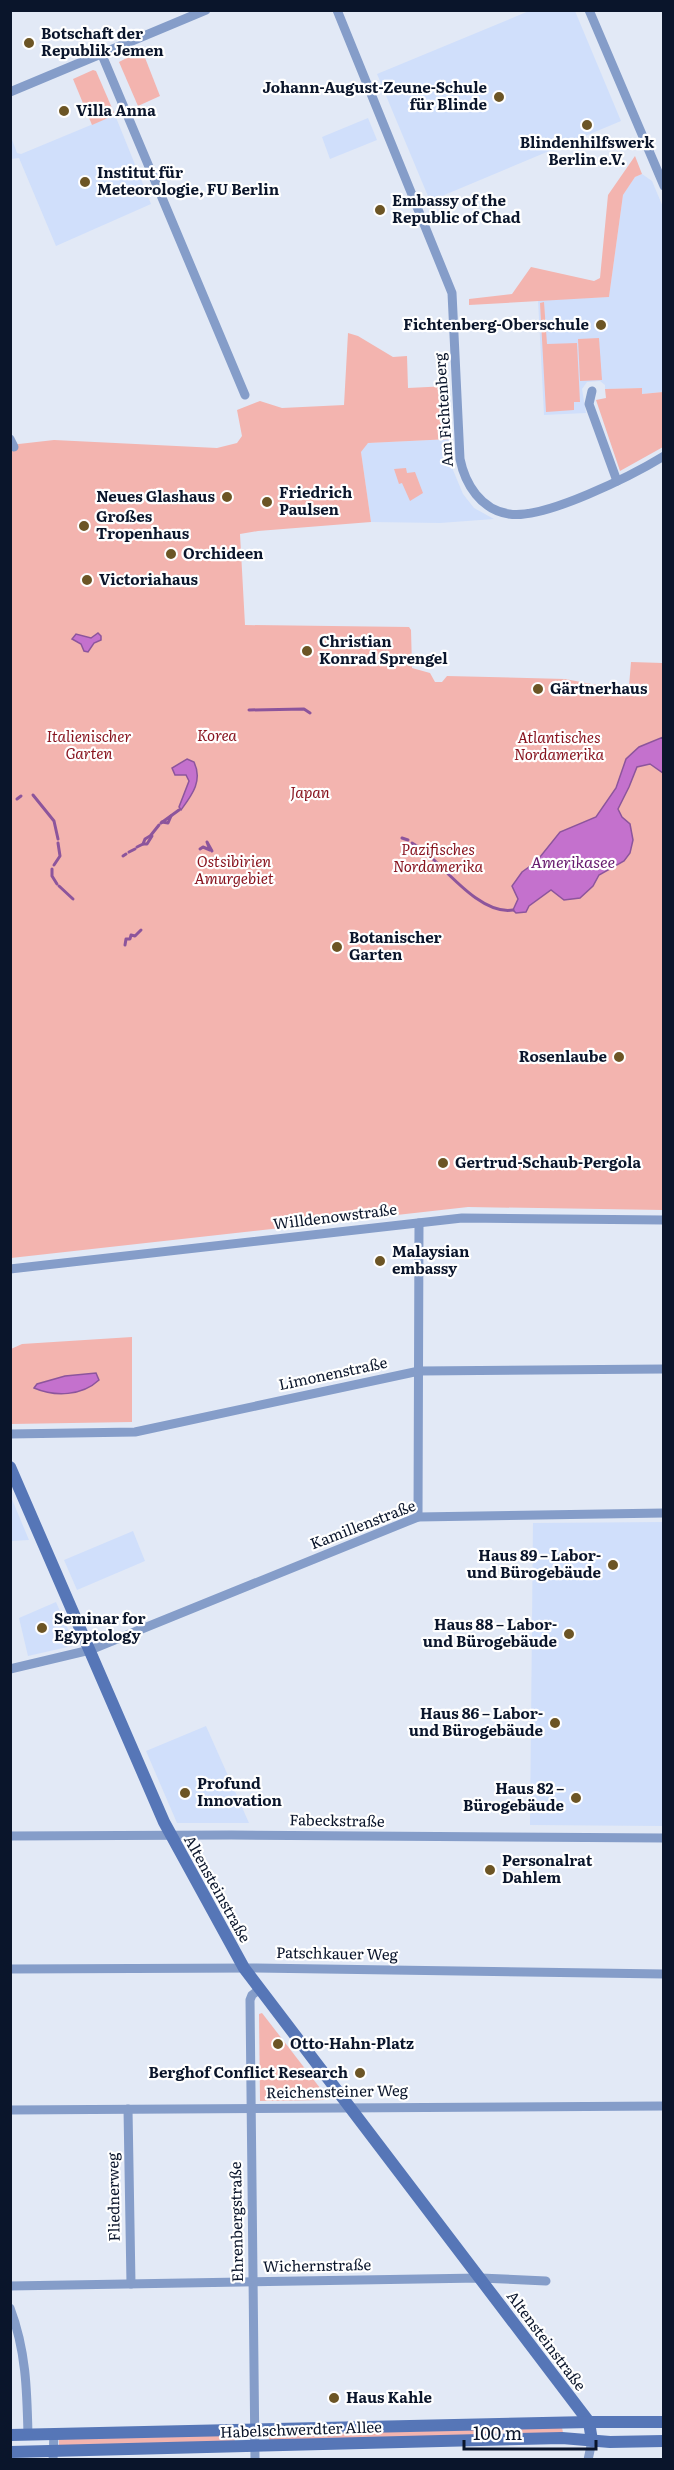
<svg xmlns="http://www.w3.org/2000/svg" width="674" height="2470" font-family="Literata,serif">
  <rect width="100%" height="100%" fill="#e2e9f6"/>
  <g fill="#d0dffb">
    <polygon points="529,11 575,11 621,121 430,201 377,74"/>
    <polygon points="115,115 151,204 56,246 19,158 11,159 11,137 17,153 21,154"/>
    <polygon points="368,118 377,140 330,159 322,137"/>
    <polygon points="642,174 652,181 663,207 663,392 642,394 642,388 605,389 605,385 600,381 587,382 582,389 586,413 544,415 538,300 609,297 623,195 635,177"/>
    <polygon points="451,439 453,470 463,494 474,508 494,519 440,523 371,522 361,452 367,443"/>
    <polygon points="10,1497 11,1497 29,1540 11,1541"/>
    <polygon points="663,1522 663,1826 530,1825 533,1523"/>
    <polygon points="133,1531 145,1561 77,1590 64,1560"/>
    <polygon points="56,1602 74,1643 72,1646 28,1656 19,1618"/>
    <polygon points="206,1726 249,1823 177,1823 146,1751"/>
  </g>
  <g fill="#f3b4af">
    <polygon points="142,50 160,96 138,106 119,62"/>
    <polygon points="93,70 96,71 115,115 92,125 73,79"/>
    <polygon points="635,156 642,174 635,177 623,195 609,297 469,305 469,299 512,294 531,267 594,281 600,278 608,195"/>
    <polygon points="544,302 547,344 577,343 580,402 574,402 574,410 546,412 540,303"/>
    <polygon points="348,333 358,336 393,357 407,356 408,388 448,386 451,439 368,443 361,452 371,522 258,531 240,534 245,625 409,627 411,630 412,668 430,673 435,682 442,682 447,676 565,679 602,686 629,686 631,662 663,663 663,1210 468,1207 11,1258 10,445 54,440 217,448 237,443 242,436 237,410 260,401 282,408 344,405"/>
    <polygon points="599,338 602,380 580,381 578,339"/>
    <polygon points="642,388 642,394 663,392 663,447 620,471 596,400 606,398 605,389"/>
    <polygon points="406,468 407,473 415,472 423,493 410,501 402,483 399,484 394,469"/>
    <polygon points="132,1337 132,1422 11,1424 11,1349 22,1344"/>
    <polygon points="262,2013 327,2097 325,2100 260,2101 259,2014"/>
    <polygon points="562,2427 563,2433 269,2442 269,2433"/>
    <polygon points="234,2433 235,2442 59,2446 59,2438"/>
  </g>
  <g fill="#c471cd" stroke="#8c559c" stroke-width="1.5">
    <polygon points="98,633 101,636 101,640 94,643 88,652 84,651 81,644 72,639 76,634 91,638"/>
    <polygon points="663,737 663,773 650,764 637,767 629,787 618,809 622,817 630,824 633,840 630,853 624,861 599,875 593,886 580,898 564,900 551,890 529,906 526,912 516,913 513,910 518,899 512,886 522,872 536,862 560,832 596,817 616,788 626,759 639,747"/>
    <path d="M187 759 194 762C203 781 192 795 181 810L179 807 189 781 186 775H175L172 768Z"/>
    <path d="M96 1373 99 1380C82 1396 55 1397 34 1388L37 1384 65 1376Z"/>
  </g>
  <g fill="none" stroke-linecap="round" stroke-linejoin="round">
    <g stroke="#8c559c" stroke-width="3">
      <polyline points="249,710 304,709 310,713"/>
      <polyline points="33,795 54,821 58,839"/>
      <polyline points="17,799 21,796"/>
      <polyline points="162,822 168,823 171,816"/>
      <polyline points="161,823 179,810"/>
      <polyline points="151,835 159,825"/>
      <polyline points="402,838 408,840"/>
      <polyline points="412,843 420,848"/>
      <polyline points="143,844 147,844 152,836"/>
      <polyline points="137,847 143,844 145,839 150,836"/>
      <polyline points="200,849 203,847 210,850 207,842 212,851"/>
      <polyline points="422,849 429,855"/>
      <polyline points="129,852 135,849"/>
      <polyline points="123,856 126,854"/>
      <path d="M432 858C452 877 484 915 513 910"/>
      <polyline points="54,865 60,856 58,843"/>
      <polyline points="52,869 52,876 57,884"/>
      <polyline points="59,886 73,899"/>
      <polyline points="125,945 126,939 130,939 131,935 135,936 141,930"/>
    </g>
    <g stroke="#859dc9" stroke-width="9">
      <path d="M337 10 452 293 460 459C465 484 481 510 509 514 544 520 633 475 664 456"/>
      <polyline points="589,10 664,186"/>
      <polyline points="102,55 245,395"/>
      <polyline points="10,92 206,10"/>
      <polyline points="592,391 589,404 617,481"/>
      <polyline points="10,439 14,447"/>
      <polyline points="10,1269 462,1218 664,1220"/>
      <polyline points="10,1434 135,1432 419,1371 664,1369"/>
      <polyline points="418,1517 419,1223"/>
      <polyline points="10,1669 90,1650 418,1517 664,1513"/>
      <polyline points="10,1836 231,1835 664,1838"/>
      <polyline points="10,1969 256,1968 664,1974"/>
      <polyline points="128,2109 131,2284"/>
      <polyline points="10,2110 664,2106"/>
      <polyline points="10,2286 480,2278 546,2281"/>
      <path d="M10 2308C26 2350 27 2390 28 2435"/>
      <polyline points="53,2460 54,2433"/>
      <polyline points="255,2460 250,2000 252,1995 260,1989"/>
      <polyline points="588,2460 592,2441"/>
    </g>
    <g stroke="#5676b7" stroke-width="12">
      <polyline points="10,1467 164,1822 244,1968 589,2422 592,2441"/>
      <polyline points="10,2435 589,2422 664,2422"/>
      <polyline points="10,2452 562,2438 610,2442 664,2441"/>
    </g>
  </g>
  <g fill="#6c5525" stroke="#fff" stroke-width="2">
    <circle cx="29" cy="43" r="6"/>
    <circle cx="499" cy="97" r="6"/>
    <circle cx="64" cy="111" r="6"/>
    <circle cx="587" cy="125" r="6"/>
    <circle cx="85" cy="182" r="6"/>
    <circle cx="380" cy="210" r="6"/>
    <circle cx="601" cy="325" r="6"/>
    <circle cx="227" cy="497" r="6"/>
    <circle cx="267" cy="502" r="6"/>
    <circle cx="84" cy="526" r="6"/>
    <circle cx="171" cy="554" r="6"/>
    <circle cx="87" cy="580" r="6"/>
    <circle cx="307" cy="651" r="6"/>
    <circle cx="538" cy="689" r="6"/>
    <circle cx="337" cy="947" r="6"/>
    <circle cx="619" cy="1057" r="6"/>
    <circle cx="443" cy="1163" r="6"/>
    <circle cx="380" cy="1261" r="6"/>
    <circle cx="613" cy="1565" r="6"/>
    <circle cx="42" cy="1628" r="6"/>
    <circle cx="569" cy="1634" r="6"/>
    <circle cx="555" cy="1723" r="6"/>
    <circle cx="185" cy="1793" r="6"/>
    <circle cx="576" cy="1798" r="6"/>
    <circle cx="490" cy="1870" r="6"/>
    <circle cx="278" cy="2044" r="6"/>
    <circle cx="360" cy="2073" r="6"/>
    <circle cx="334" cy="2398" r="6"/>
  </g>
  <g text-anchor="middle" stroke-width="4.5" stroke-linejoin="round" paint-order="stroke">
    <g font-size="15" font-weight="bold" fill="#0a152b" stroke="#fff" text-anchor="start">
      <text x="41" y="39">Botschaft der<tspan x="41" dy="17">Republik Jemen</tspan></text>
      <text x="487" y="93" text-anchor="end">Johann-August-Zeune-Schule<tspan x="487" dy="17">für Blinde</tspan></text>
      <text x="76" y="116">Villa Anna</text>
      <text x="587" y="148" text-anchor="middle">Blindenhilfswerk<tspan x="587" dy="17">Berlin e.V.</tspan></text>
      <text x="97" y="178">Institut für<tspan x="97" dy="17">Meteorologie, FU Berlin</tspan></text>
      <text x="392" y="206">Embassy of the<tspan x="392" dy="17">Republic of Chad</tspan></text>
      <text x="589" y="330" text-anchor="end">Fichtenberg-Oberschule</text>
      <text x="279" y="498">Friedrich<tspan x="279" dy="17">Paulsen</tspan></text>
      <text x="215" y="502" text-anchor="end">Neues Glashaus</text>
      <text x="96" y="522">Großes<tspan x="96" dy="17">Tropenhaus</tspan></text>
      <text x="183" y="559">Orchideen</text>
      <text x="99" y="585">Victoriahaus</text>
      <text x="319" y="647">Christian<tspan x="319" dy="17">Konrad Sprengel</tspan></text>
      <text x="550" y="694">Gärtnerhaus</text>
      <text x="349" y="943">Botanischer<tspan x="349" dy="17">Garten</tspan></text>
      <text x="607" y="1062" text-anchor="end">Rosenlaube</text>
      <text x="455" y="1168">Gertrud-Schaub-Pergola</text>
      <text x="392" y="1257">Malaysian<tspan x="392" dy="17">embassy</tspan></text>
      <text x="601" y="1561" text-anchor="end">Haus 89 – Labor-<tspan x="601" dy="17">und Bürogebäude</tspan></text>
      <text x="54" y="1624">Seminar for<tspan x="54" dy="17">Egyptology</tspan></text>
      <text x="557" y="1630" text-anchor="end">Haus 88 – Labor-<tspan x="557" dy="17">und Bürogebäude</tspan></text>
      <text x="543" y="1719" text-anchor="end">Haus 86 – Labor-<tspan x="543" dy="17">und Bürogebäude</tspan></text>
      <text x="197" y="1789">Profund<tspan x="197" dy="17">Innovation</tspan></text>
      <text x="564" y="1794" text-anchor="end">Haus 82 –<tspan x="564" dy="17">Bürogebäude</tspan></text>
      <text x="502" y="1866">Personalrat<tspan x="502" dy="17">Dahlem</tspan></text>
      <text x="290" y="2049">Otto-Hahn-Platz</text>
      <text x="348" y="2078" text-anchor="end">Berghof Conflict Research</text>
      <text x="346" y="2403">Haus Kahle</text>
    </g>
    <g font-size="15" fill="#0a152b" stroke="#fff">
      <text transform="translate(444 410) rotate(-94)" y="5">Am Fichtenberg</text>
      <text transform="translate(335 1217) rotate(-7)" y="5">Willdenowstraße</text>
      <text transform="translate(333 1374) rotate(-12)" y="5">Limonenstraße</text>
      <text transform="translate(363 1525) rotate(-21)" y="5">Kamillenstraße</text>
      <text transform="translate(337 1821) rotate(1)" y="5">Fabeckstraße</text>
      <text transform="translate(217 1889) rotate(61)" y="5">Altensteinstraße</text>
      <text transform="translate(337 1954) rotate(1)" y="5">Patschkauer Weg</text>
      <text transform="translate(337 2092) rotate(-1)" y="5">Reichensteiner Weg</text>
      <text transform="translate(114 2197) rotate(-91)" y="5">Fliednerweg</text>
      <text transform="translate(237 2222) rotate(-91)" y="5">Ehrenbergstraße</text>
      <text transform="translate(317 2266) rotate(-1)" y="5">Wichernstraße</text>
      <text transform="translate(546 2341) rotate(53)" y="5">Altensteinstraße</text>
      <text transform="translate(301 2430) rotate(-2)" y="5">Habelschwerdter Allee</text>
    </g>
    <g font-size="15" font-style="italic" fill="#87121d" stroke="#fff">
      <text x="217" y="741">Korea</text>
      <text x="89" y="742">Italienischer<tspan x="89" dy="17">Garten</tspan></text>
      <text x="559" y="743">Atlantisches<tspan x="559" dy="17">Nordamerika</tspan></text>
      <text x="310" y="798">Japan</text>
      <text x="438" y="855">Pazifisches<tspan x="438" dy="17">Nordamerika</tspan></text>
      <text x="234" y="867">Ostsibirien<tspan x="234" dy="17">Amurgebiet</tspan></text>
    </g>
    <g font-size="16" font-style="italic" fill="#65186d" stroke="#fff">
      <text x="573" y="868">Amerikasee</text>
    </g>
  </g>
  <rect width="674" height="2470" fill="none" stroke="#0a152b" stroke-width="24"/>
  <path d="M464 2440v9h132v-9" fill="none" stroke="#0a152b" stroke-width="3"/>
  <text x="473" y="2440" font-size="18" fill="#0a152b" stroke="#ffffff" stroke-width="4.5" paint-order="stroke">100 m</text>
</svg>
